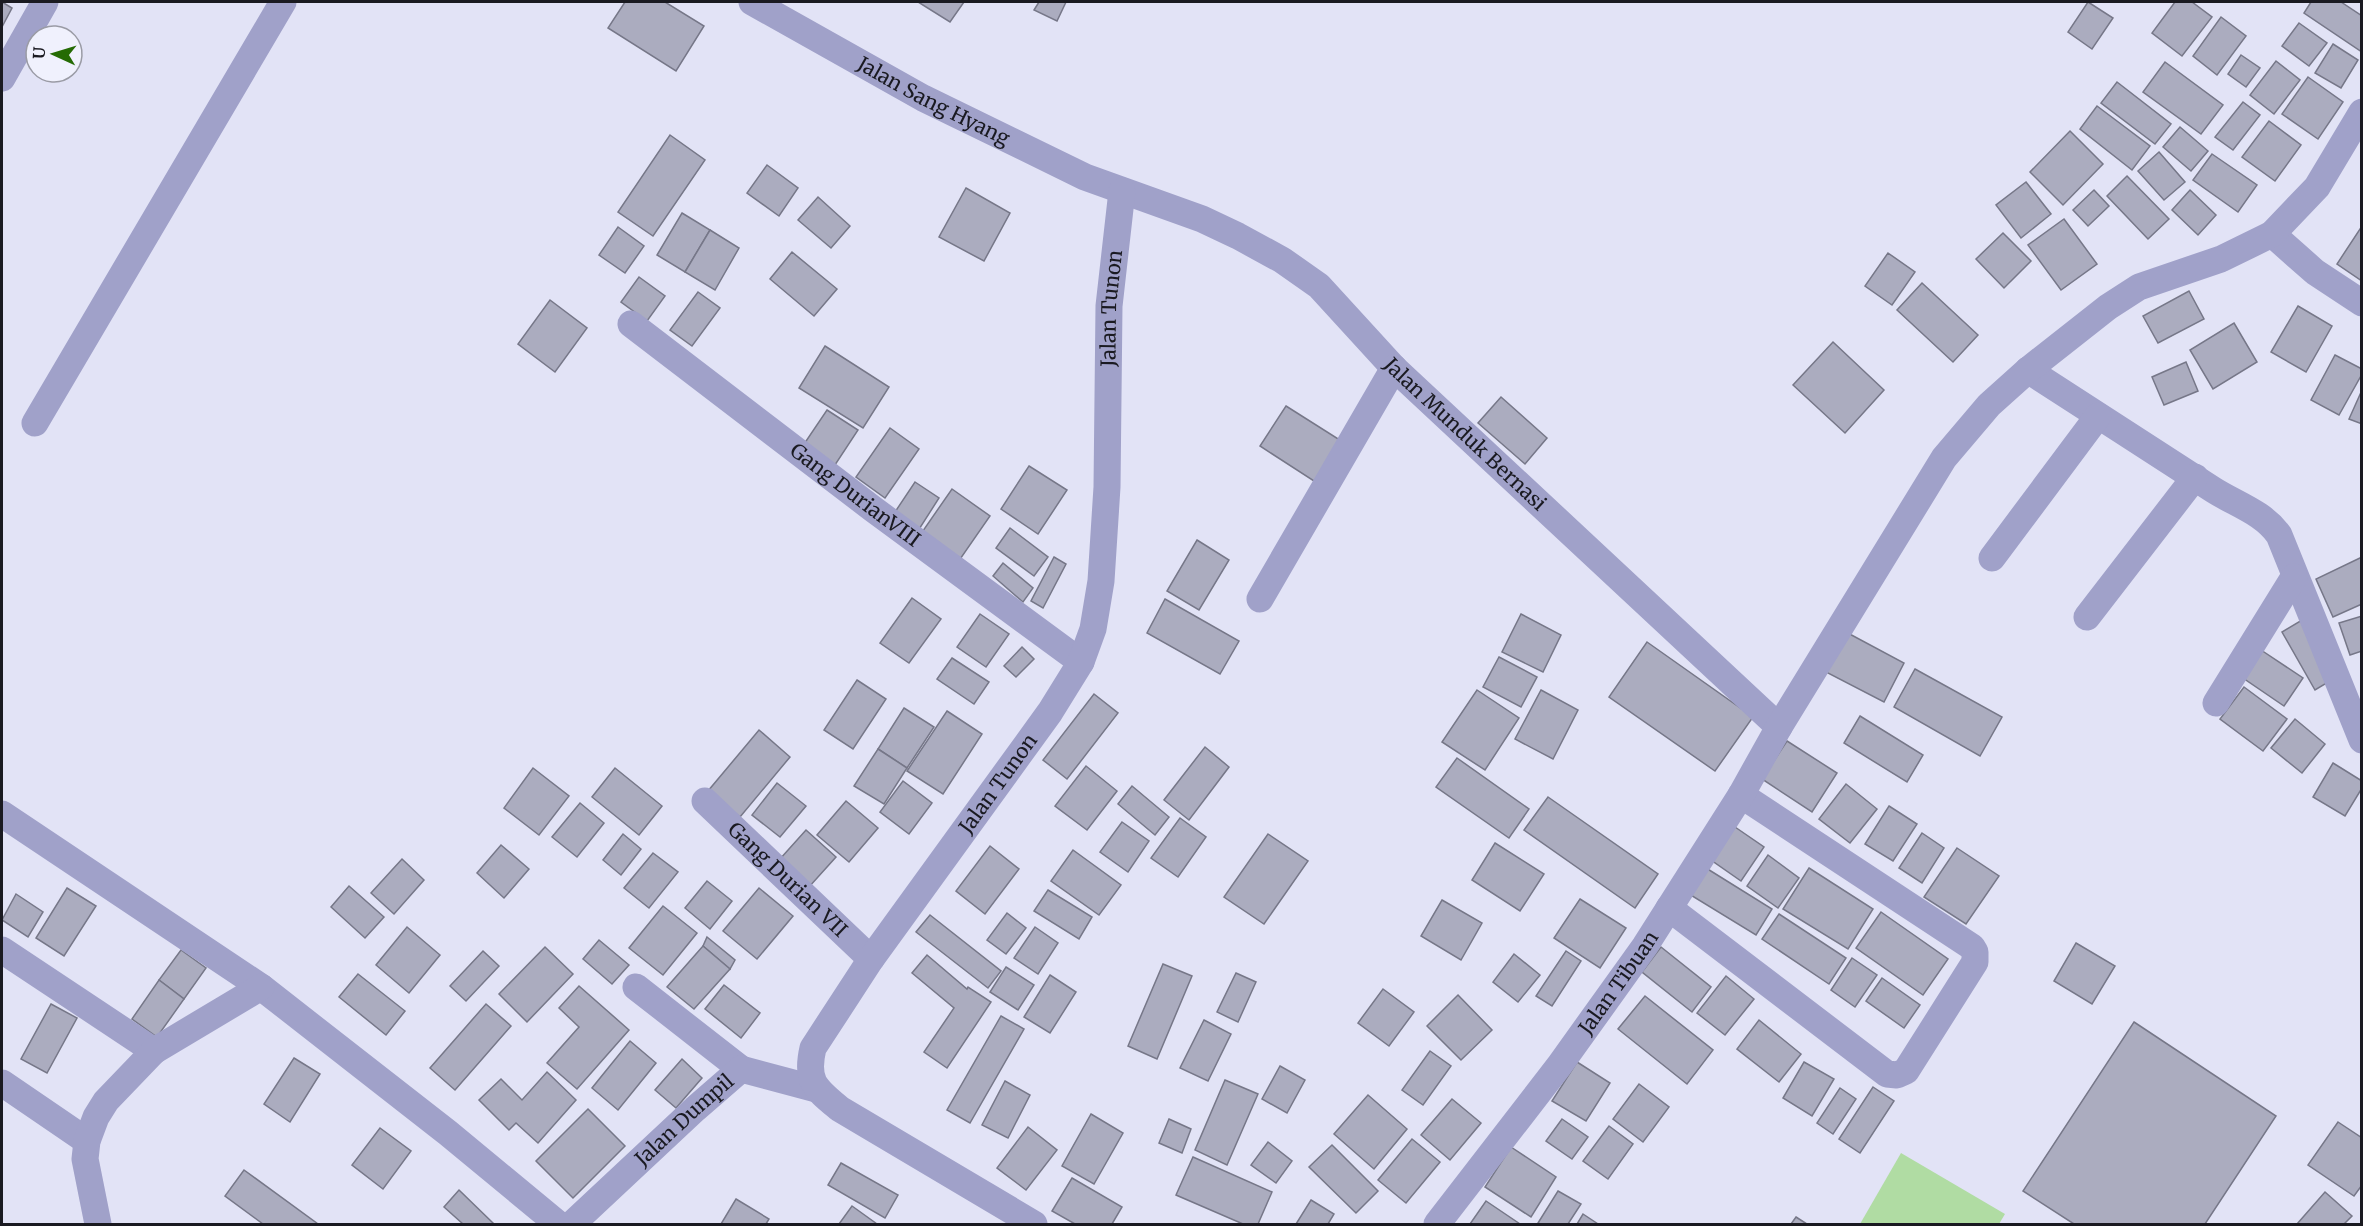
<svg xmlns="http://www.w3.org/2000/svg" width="2363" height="1226" font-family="Merriweather,serif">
  <rect width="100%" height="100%" fill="#e2e3f6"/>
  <polygon fill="#b0dca3" points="1901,1153 2005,1214 1999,1224 1860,1224"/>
  <g fill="#abacbf" stroke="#767788" stroke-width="1.5">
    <polygon points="2,2 12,8 2,27"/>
    <polygon points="625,2 665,2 704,26 676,71 608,28"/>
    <polygon points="918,2 964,2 950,22"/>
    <polygon points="1039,2 1066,2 1057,21 1034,10"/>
    <polygon points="2088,2 2113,18 2092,49 2068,32"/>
    <polygon points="2175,2 2192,2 2212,17 2182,56 2152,33"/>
    <polygon points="2311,2 2341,2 2362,16 2362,52 2304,13"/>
    <polygon points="2221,17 2246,36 2217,75 2193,56"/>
    <polygon points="2299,23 2327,43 2309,66 2282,46"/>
    <polygon points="2333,44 2358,60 2341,88 2315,73"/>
    <polygon points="2241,55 2260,68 2246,87 2228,74"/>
    <polygon points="2276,61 2300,80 2274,114 2250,95"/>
    <polygon points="2165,62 2223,105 2201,134 2143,92"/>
    <polygon points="2308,77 2343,102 2318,139 2282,114"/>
    <polygon points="2117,82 2171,124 2155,144 2101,103"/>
    <polygon points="2243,102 2260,115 2233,150 2215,137"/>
    <polygon points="2097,106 2150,146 2132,170 2080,129"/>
    <polygon points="2269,121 2301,145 2275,181 2242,157"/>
    <polygon points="2180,127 2208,151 2191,171 2163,147"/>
    <polygon points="2070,131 2103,164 2063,205 2030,172"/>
    <polygon points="670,135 705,160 653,236 618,212"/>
    <polygon points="2159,152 2185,182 2164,200 2138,171"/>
    <polygon points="2212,154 2257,185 2238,212 2193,180"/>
    <polygon points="767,165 798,188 779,216 747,193"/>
    <polygon points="2127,176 2169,219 2148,239 2107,196"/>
    <polygon points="2026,182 2051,214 2021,238 1996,205"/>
    <polygon points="966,188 1010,213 984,261 939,237"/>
    <polygon points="2094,190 2109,206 2088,226 2073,210"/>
    <polygon points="2190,190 2216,215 2198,235 2172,210"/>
    <polygon points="818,197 850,226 831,248 798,220"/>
    <polygon points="682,213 710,230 685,272 657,255"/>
    <polygon points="2064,219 2097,264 2061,290 2028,245"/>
    <polygon points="2362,226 2362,281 2337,264"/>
    <polygon points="618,227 644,246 625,273 599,255"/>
    <polygon points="710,230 739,248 715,290 685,272"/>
    <polygon points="2003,233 2031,261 2004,288 1976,259"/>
    <polygon points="792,252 837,289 814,316 770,279"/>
    <polygon points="1888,253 1915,272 1892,305 1865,286"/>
    <polygon points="639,277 665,296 647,321 621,302"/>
    <polygon points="1922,283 1978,335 1953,362 1897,310"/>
    <polygon points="2189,291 2204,319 2158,343 2143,316"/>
    <polygon points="698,292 720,308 692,346 670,330"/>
    <polygon points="550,300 587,328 555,372 518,344"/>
    <polygon points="2298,306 2332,326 2306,372 2271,352"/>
    <polygon points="2234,323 2257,362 2213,389 2190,350"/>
    <polygon points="1833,342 1884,390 1845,433 1793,385"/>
    <polygon points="825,346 889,387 863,428 799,388"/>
    <polygon points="2335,355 2362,369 2362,374 2339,415 2311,400"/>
    <polygon points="2186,362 2198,391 2164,405 2152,377"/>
    <polygon points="2362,390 2362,424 2349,419"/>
    <polygon points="1501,397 1547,438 1525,464 1478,423"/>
    <polygon points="1286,406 1343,442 1317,483 1260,446"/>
    <polygon points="827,410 858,430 831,471 800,450"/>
    <polygon points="890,428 919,449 885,498 856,477"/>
    <polygon points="1029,466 1067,490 1038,534 1001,509"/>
    <polygon points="915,482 939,498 916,534 891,518"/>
    <polygon points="952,489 990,516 956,565 918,538"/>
    <polygon points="1010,528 1048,557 1034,576 996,548"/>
    <polygon points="1197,540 1229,560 1199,610 1167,591"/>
    <polygon points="1054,557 1066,564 1043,608 1031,601"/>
    <polygon points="2362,557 2362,604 2333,617 2316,579"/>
    <polygon points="1003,563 1033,588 1023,602 993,576"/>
    <polygon points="912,598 941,619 909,663 880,643"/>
    <polygon points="1165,599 1239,641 1220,674 1147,633"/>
    <polygon points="980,614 1009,634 986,667 957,647"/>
    <polygon points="1521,614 1561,635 1543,672 1502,652"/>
    <polygon points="2362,616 2362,651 2350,655 2339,623"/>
    <polygon points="2302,620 2335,678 2315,690 2282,632"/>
    <polygon points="1844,631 1904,663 1884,702 1824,671"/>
    <polygon points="1647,642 1753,717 1715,771 1609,697"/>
    <polygon points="1022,647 1034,659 1016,677 1004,666"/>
    <polygon points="2261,650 2303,678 2284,706 2243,678"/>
    <polygon points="1499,657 1537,677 1521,707 1483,687"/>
    <polygon points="952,658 989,682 974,704 937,679"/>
    <polygon points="1915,669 2002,717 1980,756 1894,707"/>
    <polygon points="857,680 886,699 853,749 824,730"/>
    <polygon points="2244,687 2287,719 2263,751 2220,719"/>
    <polygon points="1477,690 1519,718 1485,770 1442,742"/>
    <polygon points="1541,690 1578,710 1553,759 1515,739"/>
    <polygon points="1094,694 1118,713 1067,779 1043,760"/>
    <polygon points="904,708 934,727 907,768 878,749"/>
    <polygon points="947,711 982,734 943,794 907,771"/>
    <polygon points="1860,716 1923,755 1907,782 1844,743"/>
    <polygon points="2295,719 2325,744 2302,773 2271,748"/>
    <polygon points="759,730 790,757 740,817 708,791"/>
    <polygon points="1787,741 1837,773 1812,812 1762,779"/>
    <polygon points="1205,747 1229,767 1189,820 1164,800"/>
    <polygon points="878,749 907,768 884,804 854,786"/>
    <polygon points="1457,758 1529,809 1509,838 1436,787"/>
    <polygon points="2333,763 2362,781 2362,788 2345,816 2313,797"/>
    <polygon points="1086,766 1117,791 1087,830 1055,806"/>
    <polygon points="533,768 569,796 539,835 504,808"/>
    <polygon points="615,768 662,806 639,835 592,797"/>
    <polygon points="903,781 932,803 909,834 880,812"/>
    <polygon points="777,783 806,806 780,837 752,815"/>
    <polygon points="1846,784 1877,809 1850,843 1819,819"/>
    <polygon points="1132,786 1169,817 1155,835 1118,804"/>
    <polygon points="1548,797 1658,874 1635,908 1524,830"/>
    <polygon points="846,801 878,828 849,862 817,835"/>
    <polygon points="580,803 604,823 577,857 552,837"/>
    <polygon points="1889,806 1917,824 1893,861 1865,844"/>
    <polygon points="1180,818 1206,837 1178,877 1151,858"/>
    <polygon points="1122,822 1149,841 1128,872 1100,852"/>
    <polygon points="1735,827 1764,847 1741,881 1711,860"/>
    <polygon points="806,830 836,857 809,887 780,859"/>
    <polygon points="1922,833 1944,848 1922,883 1899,868"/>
    <polygon points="623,834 641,849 621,875 603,860"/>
    <polygon points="1268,834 1308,861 1264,924 1224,897"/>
    <polygon points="1495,843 1544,874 1520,911 1472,880"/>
    <polygon points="501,845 529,869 504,898 477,873"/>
    <polygon points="990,846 1019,869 985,914 956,891"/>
    <polygon points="1957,848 1999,876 1966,924 1924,897"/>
    <polygon points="1073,850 1121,885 1099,915 1051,881"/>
    <polygon points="653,853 678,872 649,908 624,888"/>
    <polygon points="1768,855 1799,878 1778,908 1747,886"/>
    <polygon points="402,859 424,880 394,914 371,893"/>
    <polygon points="1706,868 1772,909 1756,935 1689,894"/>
    <polygon points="1809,868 1873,909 1848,949 1783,909"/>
    <polygon points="707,881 732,901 710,929 685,908"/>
    <polygon points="349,886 384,917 365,938 331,907"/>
    <polygon points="67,888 96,906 64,956 36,938"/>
    <polygon points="759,888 793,916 757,959 723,931"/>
    <polygon points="1048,890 1092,917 1079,939 1034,911"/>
    <polygon points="16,894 43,912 28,937 2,920"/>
    <polygon points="1580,899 1626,928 1600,968 1554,938"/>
    <polygon points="1442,900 1482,923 1461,960 1421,936"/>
    <polygon points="663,906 697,933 663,975 629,948"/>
    <polygon points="1881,912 1948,959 1923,995 1856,948"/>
    <polygon points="1007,913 1026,928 1006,954 987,940"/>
    <polygon points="1779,914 1846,958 1829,984 1762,939"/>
    <polygon points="930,915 1001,971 988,988 916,932"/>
    <polygon points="407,927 440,955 409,993 376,965"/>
    <polygon points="1035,927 1058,943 1038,974 1014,958"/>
    <polygon points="707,937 735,960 730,969 703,946"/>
    <polygon points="599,940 629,965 612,984 583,959"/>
    <polygon points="2076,943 2115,966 2092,1004 2054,981"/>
    <polygon points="703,946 730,969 694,1009 667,987"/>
    <polygon points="545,947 573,974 527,1022 499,994"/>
    <polygon points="1661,947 1711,987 1692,1012 1642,972"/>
    <polygon points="181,950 206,968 184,999 159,980"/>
    <polygon points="483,951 499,966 466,1001 450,986"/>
    <polygon points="1566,951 1581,961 1552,1006 1536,996"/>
    <polygon points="1514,954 1540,975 1518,1002 1493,982"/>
    <polygon points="927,955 967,989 968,987 991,1002 947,1068 924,1052 954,1008 912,973"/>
    <polygon points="1852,958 1877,975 1855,1007 1831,990"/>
    <polygon points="1163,964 1192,976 1157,1059 1128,1046"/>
    <polygon points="1006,967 1034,985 1018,1010 990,992"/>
    <polygon points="1236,973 1256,982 1238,1022 1217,1012"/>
    <polygon points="358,974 405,1011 386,1035 339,997"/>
    <polygon points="1050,975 1076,992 1050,1033 1024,1017"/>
    <polygon points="1726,976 1754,999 1725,1035 1697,1013"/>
    <polygon points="1882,978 1920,1005 1904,1028 1866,1001"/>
    <polygon points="159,980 184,999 157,1037 132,1019"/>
    <polygon points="724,985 760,1013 741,1038 705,1009"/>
    <polygon points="579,986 629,1030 577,1089 547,1063 579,1027 559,1008"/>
    <polygon points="1383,989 1414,1012 1389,1046 1358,1023"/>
    <polygon points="1458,995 1492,1030 1461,1060 1427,1026"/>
    <polygon points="1645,996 1713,1050 1687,1084 1618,1029"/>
    <polygon points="51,1004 77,1018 47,1073 21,1059"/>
    <polygon points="486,1004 511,1026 455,1090 430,1068"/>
    <polygon points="1001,1016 1024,1029 970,1123 947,1110"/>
    <polygon points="1204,1020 1231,1034 1208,1081 1180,1068"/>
    <polygon points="1759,1020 1801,1054 1779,1082 1737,1049"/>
    <polygon points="2134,1022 2276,1116 2205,1224 2074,1224 2023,1191"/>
    <polygon points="630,1041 656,1063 618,1110 592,1088"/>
    <polygon points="1430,1051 1451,1066 1423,1105 1402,1090"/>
    <polygon points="294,1058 320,1074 290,1122 264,1104"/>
    <polygon points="682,1059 702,1078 676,1108 655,1090"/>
    <polygon points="1577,1062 1610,1083 1586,1121 1552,1101"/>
    <polygon points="1804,1062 1834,1079 1812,1116 1783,1098"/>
    <polygon points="1280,1066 1305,1080 1287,1113 1262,1099"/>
    <polygon points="547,1072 576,1100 538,1143 516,1123 509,1130 479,1100 501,1079 522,1100"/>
    <polygon points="1225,1080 1258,1094 1227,1165 1195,1150"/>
    <polygon points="1005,1081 1030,1095 1008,1138 982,1125"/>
    <polygon points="1639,1084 1669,1107 1643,1142 1613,1119"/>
    <polygon points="1873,1087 1894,1101 1860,1153 1839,1139"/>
    <polygon points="1840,1088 1856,1099 1833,1134 1817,1123"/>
    <polygon points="1368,1095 1407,1129 1374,1169 1334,1134"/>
    <polygon points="1452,1099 1481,1123 1450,1160 1421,1135"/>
    <polygon points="588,1109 625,1146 573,1198 536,1161"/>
    <polygon points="1091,1114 1123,1133 1094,1184 1062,1166"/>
    <polygon points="1169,1119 1191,1129 1182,1153 1159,1143"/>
    <polygon points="1562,1119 1588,1137 1572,1159 1546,1141"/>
    <polygon points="2338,1122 2362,1138 2362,1185 2354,1196 2308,1165"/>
    <polygon points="1609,1126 1633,1144 1608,1179 1583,1161"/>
    <polygon points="1028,1127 1057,1150 1026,1190 997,1168"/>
    <polygon points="380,1128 411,1151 383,1189 352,1165"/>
    <polygon points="1412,1139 1440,1162 1406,1203 1378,1180"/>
    <polygon points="1268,1142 1292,1161 1276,1183 1251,1165"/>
    <polygon points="1332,1145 1378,1191 1356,1213 1309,1167"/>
    <polygon points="1511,1147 1556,1177 1531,1217 1485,1187"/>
    <polygon points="1193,1157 1272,1192 1258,1224 1243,1224 1176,1195"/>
    <polygon points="841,1163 898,1195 885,1218 828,1185"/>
    <polygon points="244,1170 318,1224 263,1224 225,1196"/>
    <polygon points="1072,1178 1122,1207 1112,1224 1075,1224 1052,1211"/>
    <polygon points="459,1190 494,1224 463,1224 444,1207"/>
    <polygon points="1558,1191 1581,1204 1568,1224 1540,1224 1538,1223"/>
    <polygon points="2325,1192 2352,1216 2344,1224 2297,1224"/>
    <polygon points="736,1199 769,1219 766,1224 721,1224"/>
    <polygon points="1311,1200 1334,1214 1328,1224 1296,1224"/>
    <polygon points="1486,1201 1520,1224 1470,1224"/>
    <polygon points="852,1206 877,1224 839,1224"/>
    <polygon points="1583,1214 1598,1224 1577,1224"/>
    <polygon points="1796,1217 1807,1224 1791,1224"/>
  </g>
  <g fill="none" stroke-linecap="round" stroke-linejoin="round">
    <g stroke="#a0a1c9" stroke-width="27">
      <path id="s1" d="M752 2 923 98 1085 177 1202 219 1238 236 1282 260 1319 286 1394 368 1779 727"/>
      <polyline points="2,78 45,2"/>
      <polyline points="2272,234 2315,272 2362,303"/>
      <path id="s2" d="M631 324 873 509 1081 662"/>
      <path d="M2028 370C2089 410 2151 449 2212 489 2235 504 2263 512 2279 535L2362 740"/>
      <polyline points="35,423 283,2"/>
      <polyline points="1992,558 2098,416"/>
      <polyline points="1260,599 1394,368"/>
      <polyline points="2087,617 2195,477"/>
      <polyline points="2216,703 2294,577"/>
      <path id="s3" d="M705 801 871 959"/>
      <polyline points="2,814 261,987 448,1133 558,1224"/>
      <polyline points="1669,908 1887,1074 1897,1075 1906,1071 1975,962 1975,952 1972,947 1741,795"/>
      <polyline points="2,950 154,1051"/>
      <polyline points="636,987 741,1069"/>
      <polyline points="2,1083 87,1141"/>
      <polyline points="98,1224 85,1159 87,1141 96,1117 106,1101 154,1051 261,987"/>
      <path id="s4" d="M572 1224 695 1109 741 1069 816 1089"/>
      <path id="s5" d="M1034 1224 840 1109C816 1089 805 1082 813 1048L871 959 1050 712 1081 662 1093 629 1101 581 1107 487 1109 306 1122 191"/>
      <path id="s6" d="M1437 1224 1559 1066 1645 946 1741 795 1779 727 1944 458 1989 405 2028 370 2108 307 2139 287 2221 259 2272 234 2317 187 2362 112"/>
    </g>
  </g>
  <g text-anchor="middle" stroke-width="4.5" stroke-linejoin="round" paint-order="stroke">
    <g font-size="20" fill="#1a1a21" stroke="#f0f1fd">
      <text dy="7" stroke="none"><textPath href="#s1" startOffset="207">Jalan Sang Hyang</textPath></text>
      <text dy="7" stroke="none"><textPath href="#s5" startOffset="1125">Jalan Tunon</textPath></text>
      <text dy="7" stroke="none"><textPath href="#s1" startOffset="844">Jalan Munduk Bernasi</textPath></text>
      <text dy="7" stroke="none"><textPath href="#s2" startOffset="282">Gang DurianVIII</textPath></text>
      <text dy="7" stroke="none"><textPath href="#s5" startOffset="621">Jalan Tunon</textPath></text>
      <text dy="7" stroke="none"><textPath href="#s3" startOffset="114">Gang Durian VII</textPath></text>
      <text dy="7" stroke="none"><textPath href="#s6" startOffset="302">Jalan Tibuan</textPath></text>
      <text dy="7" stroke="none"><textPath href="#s4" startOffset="153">Jalan Dumpil</textPath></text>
    </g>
  </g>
  <rect width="2363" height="1226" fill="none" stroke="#1a1a21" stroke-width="6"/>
  <g transform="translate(54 54) rotate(274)"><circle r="28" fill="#f0f1fd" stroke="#9a9ba5" stroke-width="1.5"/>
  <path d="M0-4.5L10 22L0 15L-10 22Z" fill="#256b04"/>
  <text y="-9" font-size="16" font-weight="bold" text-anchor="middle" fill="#1a1a21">U</text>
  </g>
</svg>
